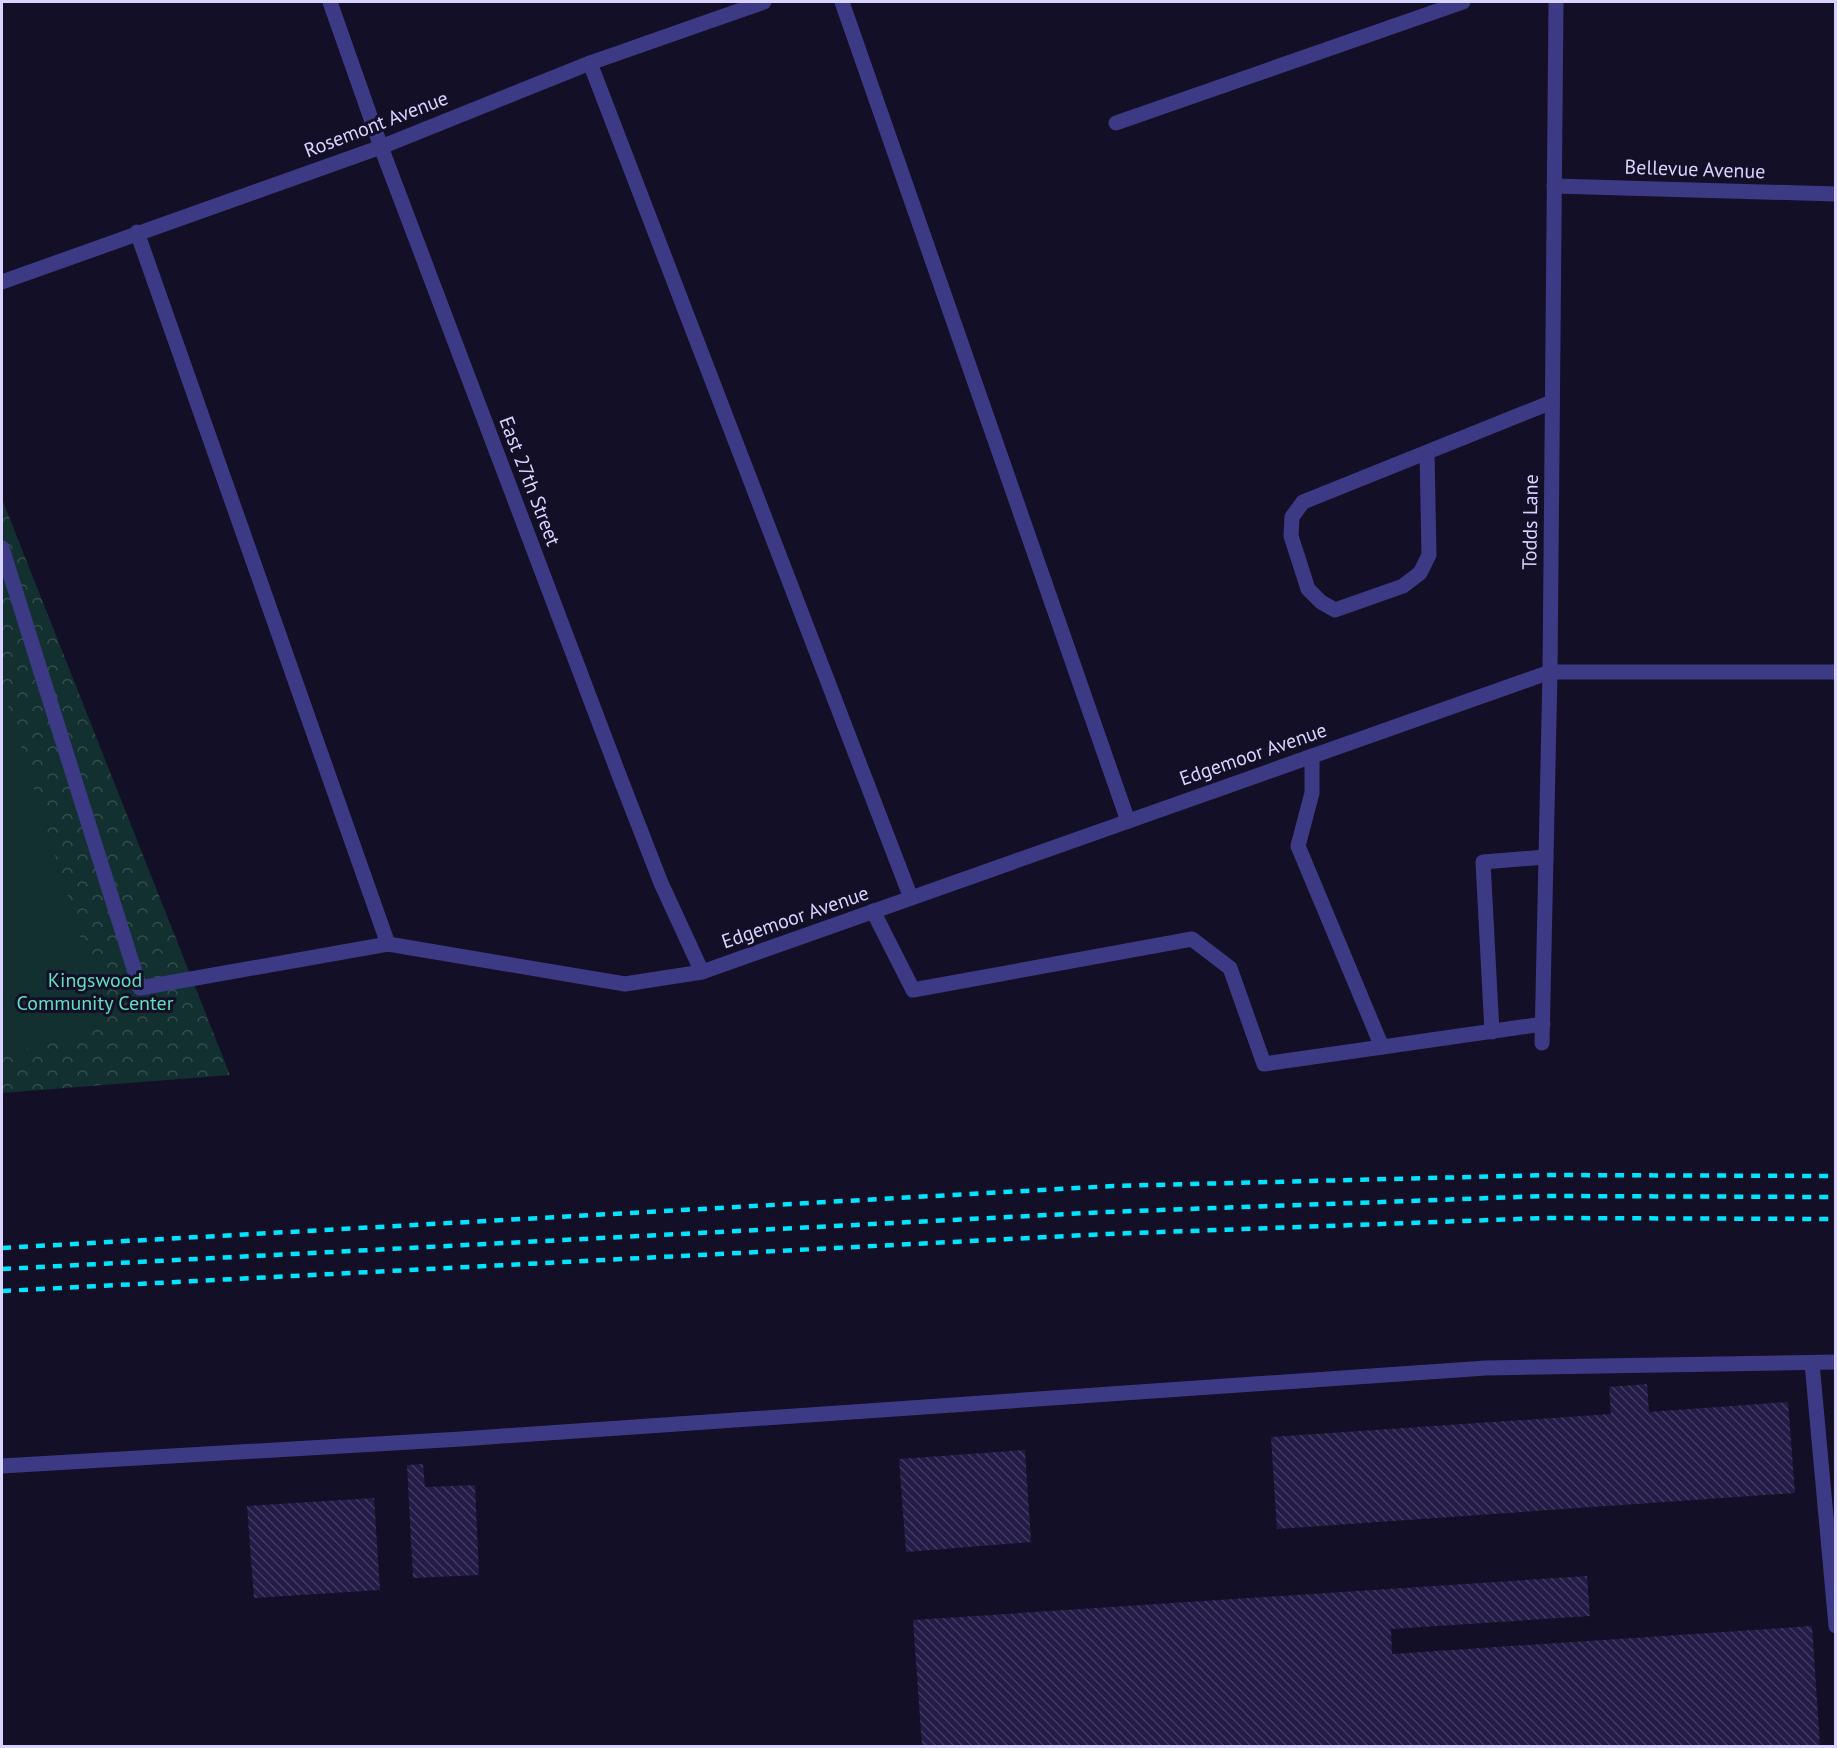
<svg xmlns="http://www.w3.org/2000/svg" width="1837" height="1748" font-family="'PT Sans',sans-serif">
  <defs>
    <pattern id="forest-crowns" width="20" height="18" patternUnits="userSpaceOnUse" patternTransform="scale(1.5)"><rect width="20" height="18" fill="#12302f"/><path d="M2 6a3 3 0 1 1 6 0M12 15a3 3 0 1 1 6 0" fill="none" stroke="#344d4e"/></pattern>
    <pattern id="building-back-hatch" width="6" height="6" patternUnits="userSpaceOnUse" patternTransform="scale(1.5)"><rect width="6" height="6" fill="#241b47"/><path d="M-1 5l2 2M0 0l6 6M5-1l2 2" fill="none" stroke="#433b63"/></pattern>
  </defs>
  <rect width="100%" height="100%" fill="#130f26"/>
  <polygon fill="url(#forest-crowns)" points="2,499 230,1075 2,1093"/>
  <polygon fill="#12302f" points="2,687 107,1021 61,1039 2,1054"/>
  <g fill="url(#building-back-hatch)">
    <polygon points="1647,1384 1649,1412 1788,1402 1795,1493 1277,1529 1271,1437 1611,1414 1609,1387"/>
    <polygon points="1025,1450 1031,1542 906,1552 899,1459"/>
    <polygon points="423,1464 425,1487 475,1485 479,1575 413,1578 407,1465"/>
    <polygon points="374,1498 380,1590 254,1598 247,1506"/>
    <polygon points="1587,1576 1590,1616 1391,1629 1392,1654 1812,1626 1820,1746 922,1746 913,1620"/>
  </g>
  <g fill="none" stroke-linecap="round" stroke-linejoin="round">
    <g stroke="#3d3a85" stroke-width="15">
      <polyline points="330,2 381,147 619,775 661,883 702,972"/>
      <polyline points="842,2 1128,821"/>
      <polyline points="590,63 911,898"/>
      <polyline points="1116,123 1463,2"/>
      <polyline points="1554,186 1836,194"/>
      <polyline points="137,232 388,944"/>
      <polyline points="2,282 381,147 590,63 764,2"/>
      <polyline points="1427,452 1429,555 1420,573 1403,586 1335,610 1321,602 1308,589 1291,536 1292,517 1303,502 1552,402"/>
      <polyline points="2,548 140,988 388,944 625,984 702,972 1550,672 1836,672"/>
      <polyline points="1312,756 1312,793 1298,846 1382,1047"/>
      <polyline points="873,911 913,990 1192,939 1230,968 1264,1064 1543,1024"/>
      <polyline points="1492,1032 1483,862 1546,857"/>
      <polyline points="1542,1043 1550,672 1556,2"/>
      <polyline points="1812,1363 1836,1626"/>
      <polyline points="2,1466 461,1439 1486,1368 1836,1362"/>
    </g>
    <g stroke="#00e5ff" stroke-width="4.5" stroke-dasharray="9 8" stroke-linecap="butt">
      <polyline points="2,1248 1113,1186 1549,1175 1836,1176"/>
      <polyline points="2,1269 1106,1212 1546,1196 1836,1197"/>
      <polyline points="2,1291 1107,1234 1546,1218 1836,1219"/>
    </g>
  </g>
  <g text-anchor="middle" stroke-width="6" stroke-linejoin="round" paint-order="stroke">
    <g font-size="20" fill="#d9d4ff" stroke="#130f26">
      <text transform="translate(376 124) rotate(-21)" y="7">Rosemont Avenue</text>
      <text transform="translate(1695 169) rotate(2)" y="7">Bellevue Avenue</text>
      <text transform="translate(530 481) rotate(69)" y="7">East 27th Street</text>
      <text transform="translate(1530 522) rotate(-89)" y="7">Todds Lane</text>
      <text transform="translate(1253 754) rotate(-19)" y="7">Edgemoor Avenue</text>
      <text transform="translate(795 917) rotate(-19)" y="7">Edgemoor Avenue</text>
    </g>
    <g font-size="20" fill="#5fe0c0" stroke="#130f26">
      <text x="95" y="987">Kingswood<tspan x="95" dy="23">Community Center</tspan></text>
    </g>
  </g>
  <rect width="1837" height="1748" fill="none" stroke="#d9d4ff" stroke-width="6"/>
</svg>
